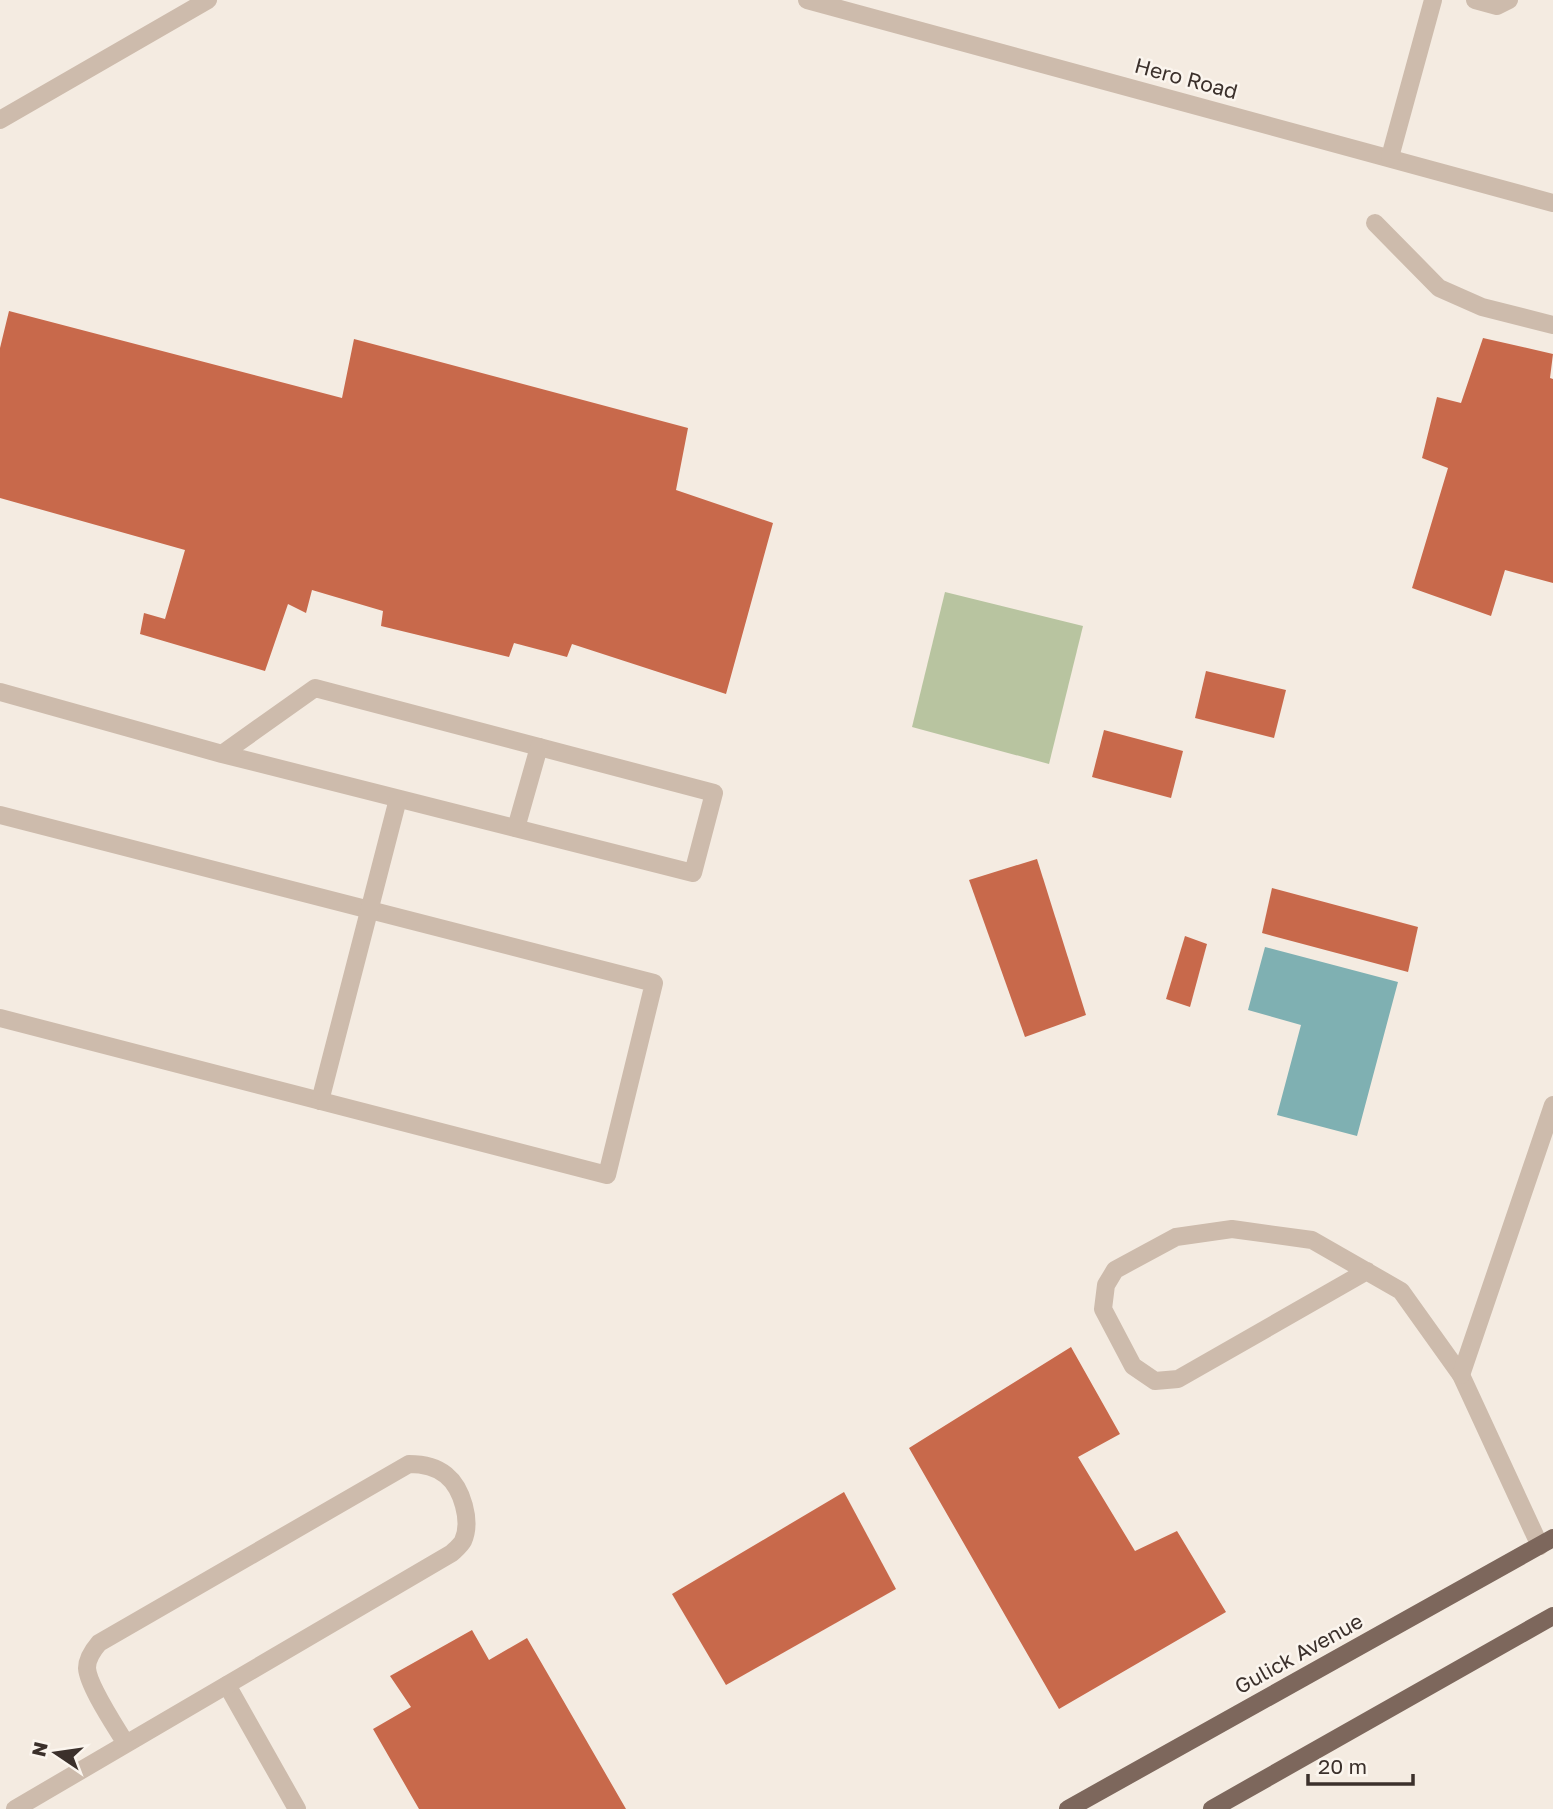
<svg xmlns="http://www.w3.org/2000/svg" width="1553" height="1809" font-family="'Golos Text',sans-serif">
  <rect width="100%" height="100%" fill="#f4ebe1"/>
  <polygon fill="#b8c4a0" points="945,592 1083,626 1049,764 912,727"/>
  <polygon fill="#7fb0b2" points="1265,947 1398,982 1357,1136 1277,1115 1301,1025 1248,1010"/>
  <g fill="#c8694b">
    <polygon points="9,311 342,398 354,339 688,428 676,490 773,523 726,694 572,644 567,657 514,643 509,657 381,626 383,611 312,590 306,613 288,604 265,671 140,634 144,613 165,619 185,550 0,498 0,348"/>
    <polygon points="1483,338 1553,354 1550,378 1553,379 1553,583 1505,570 1491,616 1412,588 1448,468 1422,458 1437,397 1461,403"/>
    <polygon points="1206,671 1286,690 1274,738 1195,718"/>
    <polygon points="1104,730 1183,751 1171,798 1092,777"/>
    <polygon points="1037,859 1086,1015 1025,1037 969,880"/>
    <polygon points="1272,888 1418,927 1408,972 1262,933"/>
    <polygon points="1185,936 1207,944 1190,1007 1166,999"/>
    <polygon points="1071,1347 1120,1434 1078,1457 1135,1551 1177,1531 1226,1612 1059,1709 909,1448"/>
    <polygon points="844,1492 896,1589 726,1685 672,1594"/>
    <polygon points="472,1630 489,1660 527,1638 626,1809 419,1809 373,1729 411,1707 390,1676"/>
  </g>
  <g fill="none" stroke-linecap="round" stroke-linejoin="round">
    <g stroke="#cdbbac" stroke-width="18">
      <polyline points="807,0 1553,203"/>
      <polyline points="1475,0 1497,6 1509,0"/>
      <polyline points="0,120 208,0"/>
      <polyline points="1390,157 1433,0"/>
      <polyline points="1375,223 1439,288 1482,307 1553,325"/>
      <polyline points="0,692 222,754 693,873 714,793 315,688 222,754"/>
      <polyline points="0,815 654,983 607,1175 0,1018"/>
      <polyline points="516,828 539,747"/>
      <polyline points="320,1101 398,799"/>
      <polyline points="1367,1271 1178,1379 1155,1381 1133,1366 1103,1309 1106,1285 1115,1270 1176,1237 1232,1229 1312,1240 1401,1291 1461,1375 1540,1546"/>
      <polyline points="1461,1375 1553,1105"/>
      <polyline points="227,1685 297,1809"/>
      <path d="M15 1809 452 1553C455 1550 461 1545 463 1541 472 1521 462 1488 446 1475 435 1466 422 1464 409 1464L99 1643C93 1650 87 1659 87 1668 88 1686 116 1727 126 1744"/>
    </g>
    <g stroke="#7d675c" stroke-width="18">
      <polyline points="1068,1809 1553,1538"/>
      <polyline points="1212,1809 1553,1616"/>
    </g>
  </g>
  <g text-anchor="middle" stroke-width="5" stroke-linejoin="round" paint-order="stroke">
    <g font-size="21" fill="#3b302b" stroke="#fbf5ee">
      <text transform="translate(1186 79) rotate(15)" y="7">Hero Road</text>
      <text transform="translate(1299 1654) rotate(-29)" y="7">Gulick Avenue</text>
    </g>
  </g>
  <g transform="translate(56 1753) rotate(283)" stroke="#fbf5ee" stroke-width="5" paint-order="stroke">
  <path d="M0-5L12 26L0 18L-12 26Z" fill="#3b302b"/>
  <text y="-10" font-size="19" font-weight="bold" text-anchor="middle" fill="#3b302b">N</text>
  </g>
  <path d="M1308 1774v10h105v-10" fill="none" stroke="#3b302b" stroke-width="3.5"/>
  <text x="1318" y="1774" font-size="21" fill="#3b302b" stroke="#fbf5ee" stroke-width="5" paint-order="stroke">20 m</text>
</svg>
